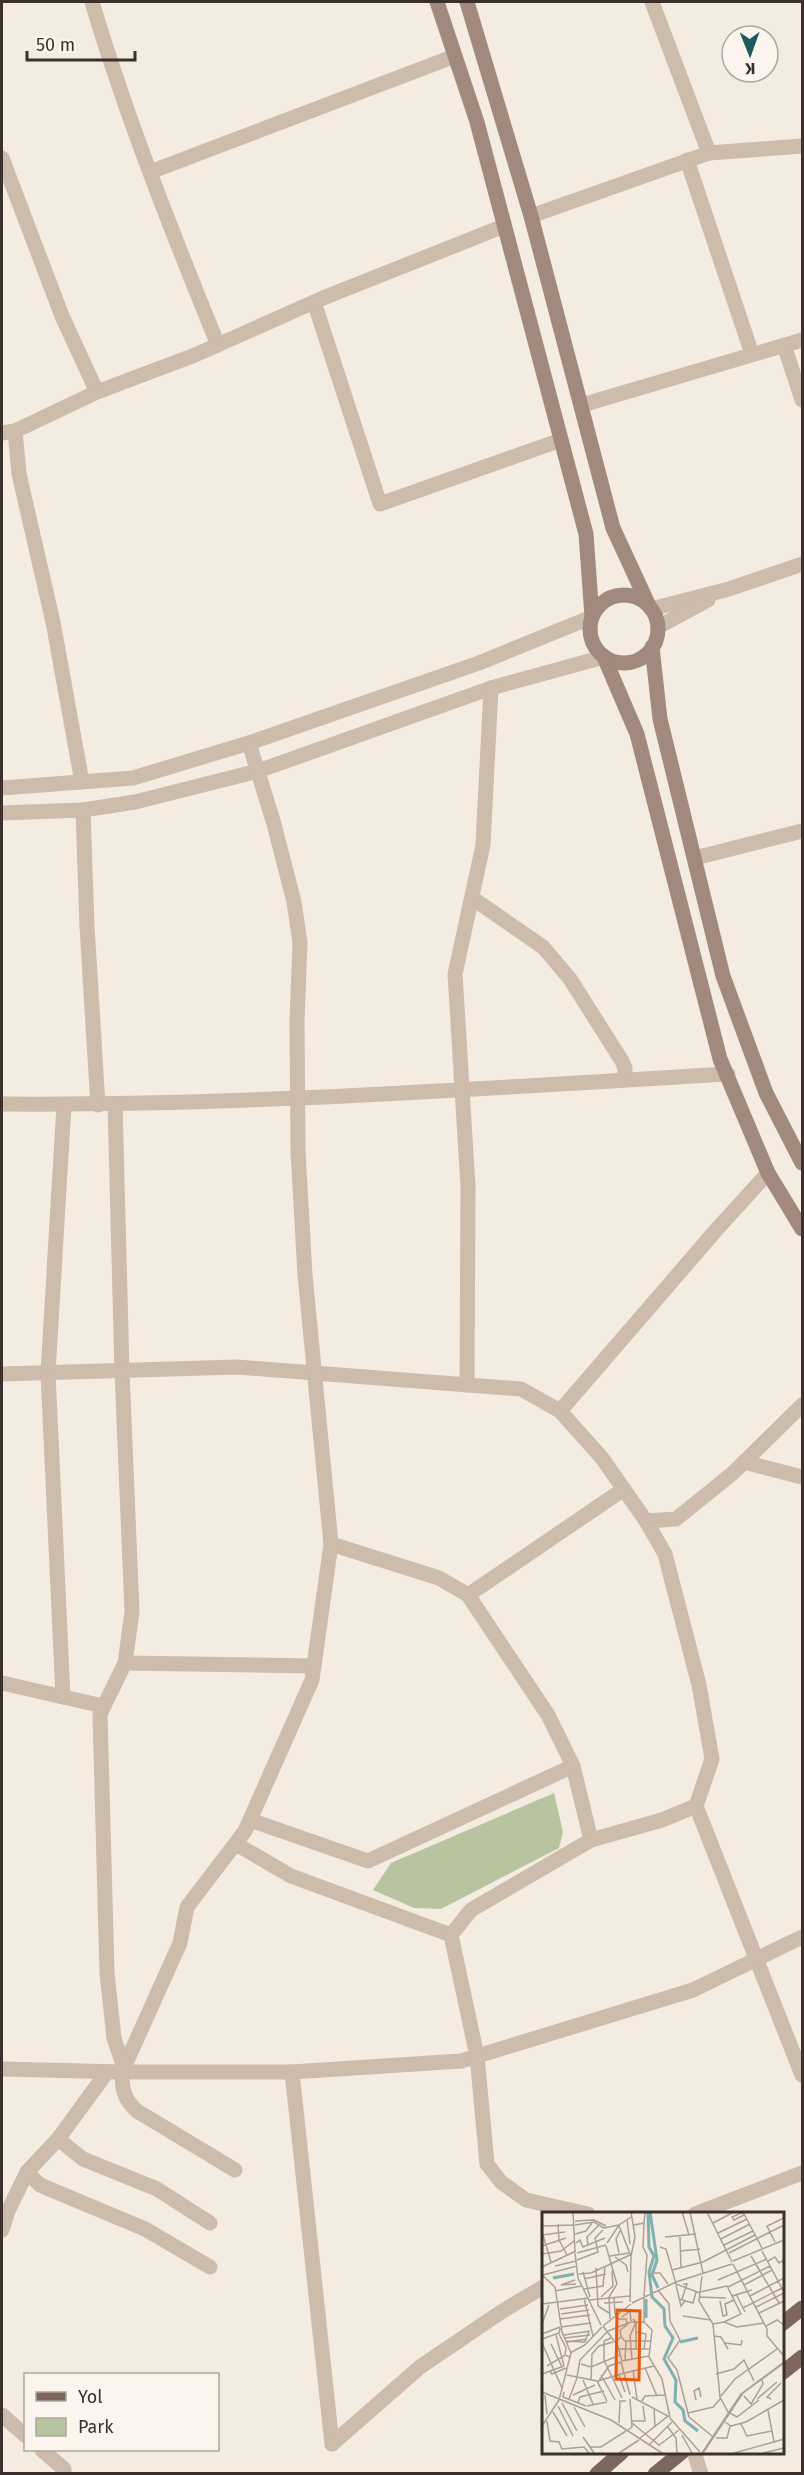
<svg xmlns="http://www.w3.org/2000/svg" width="804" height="2475" font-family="'Fira Sans',sans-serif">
  <rect width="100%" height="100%" fill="#f4ebe1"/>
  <polygon fill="#b8c4a0" points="554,1793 563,1832 559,1848 441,1909 414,1908 373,1890 391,1863"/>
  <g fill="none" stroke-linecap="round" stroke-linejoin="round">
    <g stroke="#cdbbac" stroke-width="15">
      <path d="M92 2C127 119 172 232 218 345"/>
      <polyline points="652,2 709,153"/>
      <polyline points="2,158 62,316 97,392"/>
      <polyline points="687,160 752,354"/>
      <polyline points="150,172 455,56"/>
      <polyline points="531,216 709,153 802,146"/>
      <polyline points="314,302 380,504 561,440"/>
      <polyline points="784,345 802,400"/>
      <polyline points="582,405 802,340"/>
      <polyline points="15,431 19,474 53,622 82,782"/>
      <polyline points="2,433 15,431 97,392 195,355 323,298 504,226"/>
      <polyline points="2,788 133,778 249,743 479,663 592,617"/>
      <polyline points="83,810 87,927 98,1105"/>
      <polyline points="2,813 83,810 135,802 258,771 491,688 604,657"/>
      <polyline points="695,858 802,831"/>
      <polyline points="472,898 543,947 570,979 622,1061 625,1068 625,1080"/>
      <path d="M2 1104C244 1106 486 1088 728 1074"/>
      <polyline points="115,1104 122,1371 132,1612 125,1663 100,1714 107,1973 114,2038 123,2065"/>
      <polyline points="2,1374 237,1367 521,1389 560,1411 602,1458 646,1521 676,1519 733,1473 802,1405"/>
      <polyline points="467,1385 468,1186 455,974 483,845 491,688"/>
      <polyline points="560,1411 717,1229 768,1173"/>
      <polyline points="744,1462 802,1477"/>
      <polyline points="331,1544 439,1578 468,1595 548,1715 573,1766 591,1840"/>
      <polyline points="468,1595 624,1489"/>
      <polyline points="125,1663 314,1666"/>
      <polyline points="2,1683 103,1706"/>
      <polyline points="63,1697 48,1373 64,1105"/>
      <polyline points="696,1806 802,2075"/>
      <polyline points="250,1820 368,1861 573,1766"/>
      <polyline points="236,1844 291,1876 451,1935"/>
      <polyline points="2,2069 122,2072 292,2072 461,2061 693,1990 802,1937"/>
      <polyline points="292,2072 332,2444"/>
      <polyline points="58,2139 83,2159 157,2189 210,2223"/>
      <path d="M235 2170 137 2111C124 2099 122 2090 122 2072L180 1943 187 1907 245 1831 312 1680 331 1544 305 1275 298 1151 297 1021 300 943 294 902 274 824 249 743"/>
      <polyline points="27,2172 40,2185 145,2229 210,2267"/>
      <polyline points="588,2214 526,2200 501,2182 487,2164 477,2056 451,1935 471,1910 591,1840 662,1820 696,1806 712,1759 699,1685 665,1554 646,1521"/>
      <polyline points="695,2214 802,2173"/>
      <polyline points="2,2230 8,2211 27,2172 58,2139 107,2072"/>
      <polyline points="2,2415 26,2436"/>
      <polyline points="332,2444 420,2367 501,2312 543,2287"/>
      <polyline points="42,2450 64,2469 64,2474"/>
      <polyline points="694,2452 701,2474"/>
    </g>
    <g stroke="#cdbbac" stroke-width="15">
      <polyline points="651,609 729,589 802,564"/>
      <polyline points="658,627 708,600"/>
    </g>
    <g stroke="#a18a7d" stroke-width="15">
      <polyline points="437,2 477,122 586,534 592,617"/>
      <polyline points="467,2 531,216 613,528 649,606"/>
      <circle cx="624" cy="629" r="34"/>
      <polyline points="652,647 660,719 723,976 766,1093 802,1163"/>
      <polyline points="604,657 637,734 720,1059 768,1173 802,1229"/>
    </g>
    <g stroke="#7d675c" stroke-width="15">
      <polyline points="782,2324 802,2308"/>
      <polyline points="782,2373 802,2357"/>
      <polyline points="597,2474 622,2452"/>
      <polyline points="655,2474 682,2452"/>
    </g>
  </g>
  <g transform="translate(542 2212)">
    <rect width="242" height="242" fill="#f4ebe1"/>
    <path fill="none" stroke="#7fb0b2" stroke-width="3" d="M106 0 107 35 112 44 107 60 110 85 122 97 123 114 131 126 122 147 134 168 133 190 141 198 143 209 156 219M108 0 115 48 110 63 116 76M11 66 32 62M104 87V106M138 130 156 126"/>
    <path fill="none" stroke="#aaa098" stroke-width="1.5" d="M31 0 33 40M140 0 147 23M148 0 161 61M165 0 190 50M201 0 220 36M201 0 190 5 192 8 202 3M85 8 88 32M33 9 52 8 64 14M171 11 192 0M16 12 17 28 25 43M33 13 52 10 62 16 77 13M92 13 102 11 103 0M0 14 31 13M77 14 89 44M176 21 205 7M33 22 44 19 50 11M0 23 23 20M1 23 9 50M123 25 154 22M138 25 139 56M179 27 208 12M233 30 225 14 242 6M34 31 38 28 41 35 63 26M65 31 77 13 89 5M46 33 45 25 57 13M182 33 211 19M0 34 24 26M64 34 75 72 67 85 68 107M118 35 124 37 134 72 158 81M139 39 158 37M220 39 242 80M33 41 36 66 59 113M35 41 64 33M77 41 74 27 78 19M187 41 242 13M0 42 19 39 32 29M68 44 87 41M209 44 237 91M73 45 84 53 86 60M35 48 56 40 53 26 61 18M191 49 242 28M226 49 233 45 237 51 242 48M191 52 225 117V124L242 144M13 54 34 49M0 55 34 39M54 56 56 94 67 101M130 58 161 50 213 23M41 60 48 85M110 61H118L126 72M37 62 49 61 88 43M0 63 13 75 20 120 29 141 17 188 0 214M1 63 35 54M160 64 157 89 171 112 178 185 186 200 195 205 217 188M42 67 64 62M33 68 19 73 34 72M176 68 225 47M134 73 139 94 143 89M202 73 230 58M186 75 228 54M42 77 61 74 63 54M116 78 127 92 128 109 138 128 126 146 135 158 147 205 170 224M13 79 39 74M158 80 185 74 199 102 182 110M194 82 203 100M102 84 105 43 101 35 102 11M190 84 210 78M208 84 242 66M59 85 71 74 70 59M72 85 73 103M102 85V110M157 85 184 86M42 86 51 124M137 87 151 91 154 80M140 87 145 72H141M47 88 88 84M178 89 181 104 185 103 183 92 192 88M88 90 89 44 93 25 89 0M62 91 81 90M90 91 134 70 190 52M0 92 47 86M214 95 242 81M201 96 242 75M18 97 46 93M217 101 242 89M19 102 47 98M141 104 169 108M80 105 88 99 89 109M18 107 48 103M74 107H84L85 113 78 118 79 125M0 112 7 93M170 112 182 110 195 115 222 111M61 114 76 134 80 149M61 114 89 92M224 114 235 108 242 113M19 115 49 111M66 119 89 110H102L110 118 107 145 120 167 128 206M94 120 104 122 102 137M0 122 18 115M17 122 24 136 23 143M14 123 22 154M22 123 48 119M172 124 179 125 186 137M23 126 48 123M69 126 62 129V148L80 186M0 127 17 121 18 116M25 129 43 130 47 119M25 130 45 127M73 130 79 125 83 129H109M0 131 20 176M183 131 199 133 200 128M9 132 20 155M77 137H108M94 137V111M28 141 43 133 60 115M90 147 88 124 94 110 91 107M83 148 84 129M80 149 107 144M79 150 88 183M39 152 49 155 78 143M5 154 23 143 28 145M103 156 115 184M91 158 95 187M8 159 10 162 24 156M83 161 112 154M0 162 22 154M174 162 192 157 202 148 212 169M25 163 55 169 65 189M59 163 73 188M77 163 83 180M35 165 38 148 65 120M49 167 50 142 57 134 71 130M41 168 51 192M56 169 82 161M56 170 67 154 79 150M0 180 69 208 120 241M22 180 21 185 44 194M3 183 5 202M31 183 53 173M179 184 193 167 235 137M202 184 209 192 221 172 220 168M90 185 126 204 98 226M27 187 35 166M215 187 235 170M229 187 225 185 239 171M154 188 152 179 157 176 159 185M100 189 103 184 123 183M36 190 38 185 62 179M20 191 35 219M16 194 31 224M45 194 65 190M32 195 43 215M112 196 113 215M226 198 232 230 242 227M11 200 25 224M146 201 171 195 179 186M128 206 158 240M5 209 8 229 17 230 20 237 42 235 47 241M90 209H103L101 194M183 210 189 214 204 210 242 188M77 211 78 189H84M90 211 117 233M199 212 205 224 230 219M125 214 134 226 135 241M86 218 90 215 88 187M140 223 150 241M41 225 52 241M174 226H185L188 214M108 232 130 210M116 234 137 218M48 235H59L84 219M77 241 97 228M160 241 199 182 242 150M161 241 201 181 242 151M192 241 232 230M221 241 242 236"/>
    <path fill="#e8590c" fill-opacity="0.15" stroke="#e8590c" stroke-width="3" d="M75 98 98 99 97 168 74 167Z"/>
    <rect width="242" height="242" fill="none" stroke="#3b302b" stroke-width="3"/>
  </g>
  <rect width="804" height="2475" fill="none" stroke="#3b302b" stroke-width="6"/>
  <rect x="24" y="2373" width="195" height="78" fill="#fbf5ee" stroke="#aea6a0" stroke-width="1.5"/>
  <rect x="36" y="2392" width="30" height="9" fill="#7d675c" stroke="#aea6a0" stroke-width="1.5"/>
  <text x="78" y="2403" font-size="18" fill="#3b302b">Yol</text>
  <rect x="36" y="2418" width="30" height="18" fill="#b8c4a0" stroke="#aea6a0" stroke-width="1.5"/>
  <text x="78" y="2433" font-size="18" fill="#3b302b">Park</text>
  <g transform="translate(750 54) rotate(179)"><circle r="28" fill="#fbf5ee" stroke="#aea6a0" stroke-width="1.5"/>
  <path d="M0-4.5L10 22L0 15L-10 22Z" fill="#1f5a5e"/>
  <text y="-9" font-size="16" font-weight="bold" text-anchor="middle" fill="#3b302b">K</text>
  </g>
  <path d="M27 51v9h108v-9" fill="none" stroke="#3b302b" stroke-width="3"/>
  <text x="36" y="51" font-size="18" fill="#3b302b" stroke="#fbf5ee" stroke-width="4.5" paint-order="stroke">50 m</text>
</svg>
